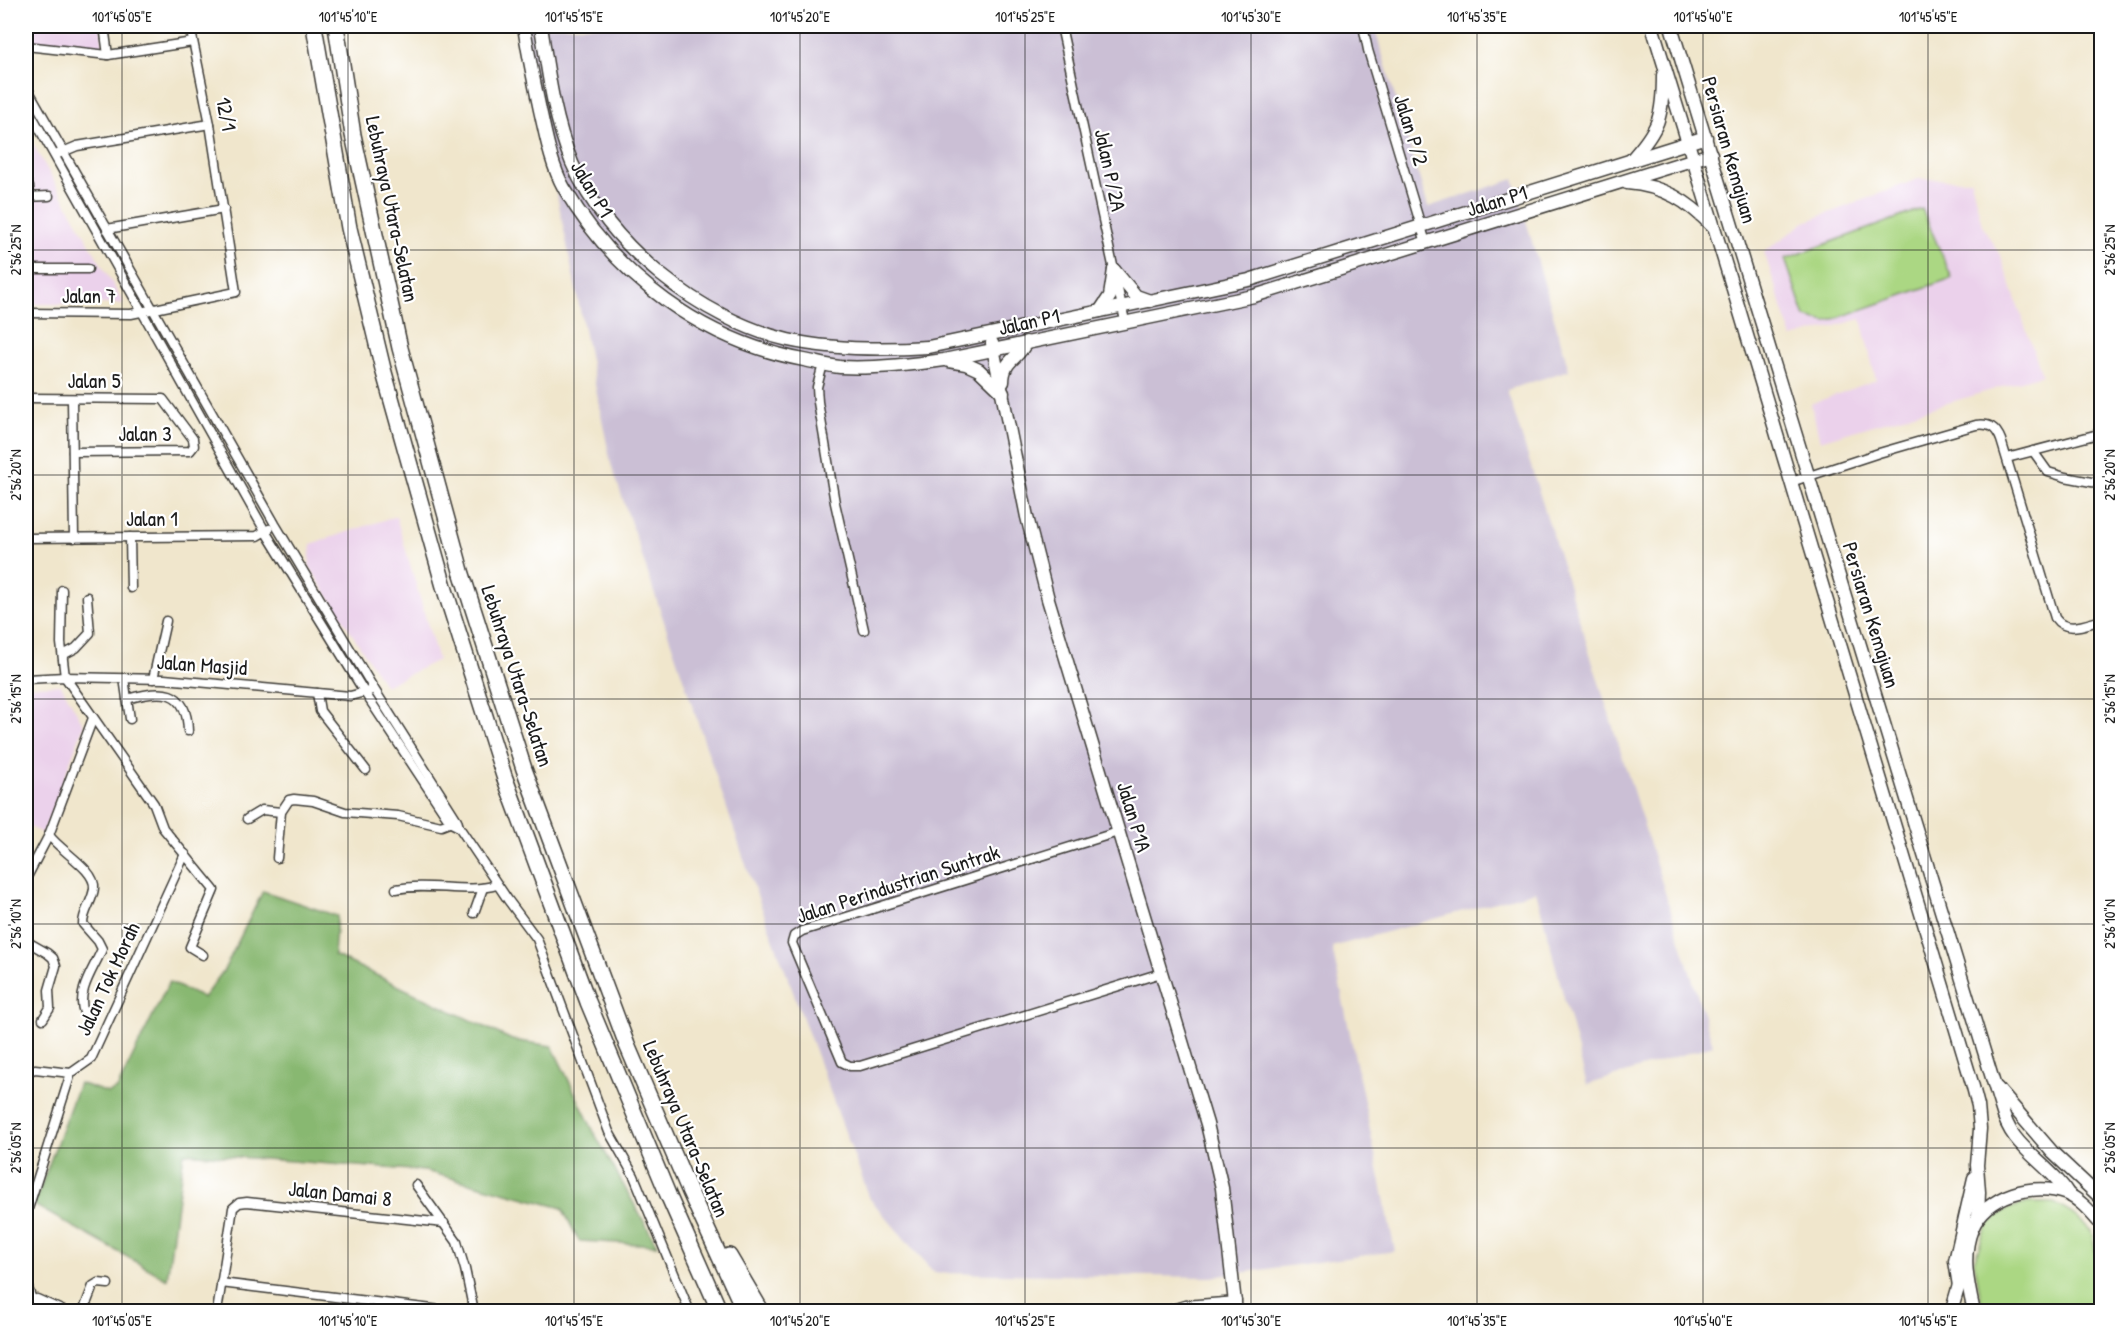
<svg xmlns="http://www.w3.org/2000/svg" width="2127" height="1337" font-family="'Patrick Hand',sans-serif">
  <rect width="100%" height="100%" fill="#fff"/>
  <filter id="ink" filterUnits="userSpaceOnUse"><feTurbulence type="fractalNoise" baseFrequency=".0167" numOctaves="2"/><feDisplacementMap in="SourceGraphic" scale="12" xChannelSelector="R" yChannelSelector="G"/><feConvolveMatrix kernelMatrix="1 2 1 2 8 2 1 2 1" color-interpolation-filters="sRGB"/></filter>
  <filter id="wash" filterUnits="userSpaceOnUse"><feTurbulence type="fractalNoise" baseFrequency=".008" numOctaves="4" result="noise"/><feDisplacementMap in="SourceGraphic" scale="24" xChannelSelector="R" yChannelSelector="G"/><feGaussianBlur stdDeviation="1.35" result="paint"/><feColorMatrix in="noise" values="0 0 0 0 0 0 0 0 0 0 0 0 0 0 0 0 0 1.4 0 .05"/><feComposite in="paint" operator="in"/></filter>
  <g filter="url(#wash)">
    <rect width="100%" height="100%" fill="#f0e6cc"/>
    <g fill="#ebd1eb">
      <polygon points="26,26 101,26 104,51 26,43"/>
      <polygon points="26,132 124,304 26,304"/>
      <polygon points="1918,179 1971,180 1982,225 2001,257 2042,375 1820,441 1811,404 1876,380 1861,319 1792,338 1764,252 1805,222"/>
      <polygon points="396,516 438,660 385,686 309,566 311,544"/>
      <polygon points="61,685 84,725 43,834 26,825 26,686"/>
    </g>
    <polygon fill="#cbbfd5" points="523,26 1374,26 1428,207 1514,179 1569,370 1507,390 1713,1045 1587,1085 1536,891 1332,947 1395,1251 1211,1277 934,1273 870,1199 747,868 611,464"/>
    <g fill="#abd783" stroke="#647a50" stroke-width="1.5">
      <polygon points="1922,209 1952,278 1826,322 1805,317 1785,259"/>
      <polygon points="2028,1203 2054,1203 2076,1216 2091,1231 2101,1276 2101,1311 1983,1311 1974,1261 1986,1227 2007,1209"/>
    </g>
    <polygon fill="#88b871" stroke="#526a46" stroke-width="1.5" points="263,891 337,916 334,955 512,1040 552,1046 596,1136 657,1245 579,1241 562,1208 425,1171 184,1153 167,1279 34,1205 79,1083 108,1093 117,1089 169,982 203,998 224,970"/>
  </g>
  <g filter="url(#ink)">
    <g fill="none" stroke-linecap="round" stroke-linejoin="round">
      <g stroke="#3c3a36" stroke-width="11">
        <g id="street">
          <polyline points="104,26 108,55"/>
          <polyline points="1061,26 1125,321"/>
          <polyline points="1363,26 1368,50 1426,243"/>
          <polyline points="26,46 108,55 193,42"/>
          <polyline points="26,86 275,524 374,689 457,820 459,827 508,900 537,939 609,1132 634,1176 690,1312"/>
          <polyline points="26,105 265,531 365,693 451,823 459,827"/>
          <polyline points="58,154 77,146 210,124"/>
          <polyline points="26,181 29,187 30,197"/>
          <polyline points="26,197 49,196"/>
          <polyline points="107,229 224,209"/>
          <polyline points="26,269 88,269"/>
          <polyline points="26,313 131,314 236,292 210,124 190,26"/>
          <polyline points="823,364 817,387 818,402 835,503 864,630"/>
          <polyline points="26,398 163,399 193,439 194,446 190,451 73,452"/>
          <polyline points="72,399 74,538"/>
          <polyline points="2033,451 2048,472 2065,477 2102,484"/>
          <polyline points="2007,458 2102,433"/>
          <path d="M1791 482 1879 453 1976 425C1989 423 1996 427 2001 440L2055 618C2066 634 2086 624 2102 620"/>
          <polyline points="130,537 131,588"/>
          <polyline points="26,538 257,536 269,529"/>
          <polyline points="62,590 61,643 65,677 154,804 163,828 214,890 190,947 203,955"/>
          <polyline points="63,655 76,648 90,633 87,597"/>
          <polyline points="124,678 130,719"/>
          <polyline points="26,679 65,677 164,679 350,696 369,691"/>
          <polyline points="153,679 166,621"/>
          <polyline points="317,693 320,711 366,770"/>
          <path d="M127 699C161 689 187 688 188 731"/>
          <polyline points="247,819 262,810 281,812"/>
          <polyline points="1118,832 802,931 794,936 792,943 842,1062 850,1066 860,1066 1161,973"/>
          <path d="M49 835C59 850 96 870 94 888 93 901 83 911 83 924L98 941 102 949C94 969 76 991 84 1013"/>
          <polyline points="277,858 281,812 289,800 294,799 313,801 345,812 398,816 441,826 454,821"/>
          <polyline points="26,879 49,835 93,718"/>
          <path d="M396 889C430 882 465 894 497 885"/>
          <polyline points="474,913 483,888"/>
          <polyline points="26,941 47,953 53,958 56,966 49,990 50,1008 43,1019"/>
          <polyline points="26,1072 35,1069 71,1073"/>
          <polyline points="416,1185 457,1242 465,1269 474,1312"/>
          <polyline points="26,1215 71,1073 91,1059 185,854"/>
          <polyline points="26,1282 31,1297 47,1312"/>
          <polyline points="221,1283 457,1312"/>
          <polyline points="37,1299 66,1312"/>
          <polyline points="83,1312 93,1286 98,1283 108,1284"/>
          <polyline points="217,1312 233,1208 239,1203 247,1202 444,1223"/>
          <polyline points="1162,1312 1185,1305 1237,1301"/>
        </g>
      </g>
      <g stroke="#3c3a36" stroke-width="15">
        <g id="secondary">
          <path d="M524 26C528 54 534 82 540 110 546 136 551 165 564 188 616 277 703 341 804 360 816 362 828 366 840 367 875 369 909 365 944 360L1254 296 1711 154"/>
          <path d="M541 26C548 72 554 119 572 163 607 245 702 320 788 340 834 350 881 350 928 347L1249 280 1706 137"/>
          <polyline points="1652,26 1733,289 1972,1083 1978,1106 1980,1129 1977,1165 1979,1192 1978,1218"/>
          <path d="M1671 26 2001 1107C2004 1118 2008 1128 2015 1137 2031 1158 2055 1172 2069 1195"/>
          <path d="M1631 160C1659 129 1663 117 1663 75"/>
          <path d="M1627 183C1664 186 1688 201 1713 227"/>
          <polyline points="1114,270 1136,296 1150,301"/>
          <polyline points="1100,311 1110,296 1114,270"/>
          <polyline points="992,343 1027,517 1048,599 1207,1124 1222,1188 1236,1312"/>
          <polyline points="949,361 966,364 979,370 1003,393"/>
          <path d="M1003 382C1003 359 1019 359 1026 342"/>
          <polyline points="1997,1088 2053,1153 2102,1199"/>
          <polyline points="1959,1286 1955,1261 1974,1178"/>
          <polyline points="1951,1312 1961,1278"/>
          <path d="M1974 1312C1968 1285 1961 1256 1972 1229 1986 1195 2035 1181 2067 1194 2081 1200 2092 1214 2102 1225"/>
        </g>
      </g>
      <g stroke="#3c3a36" stroke-width="18">
        <g id="highway">
          <polyline points="314,26 349,228 383,369 445,590 504,776 588,1002 669,1197 720,1312"/>
          <polyline points="336,26 353,135 400,348 461,571 524,769 627,1045 690,1192 745,1312"/>
          <polyline points="729,1256 762,1312"/>
        </g>
      </g>
      <use href="#street" stroke="#fff" stroke-width="8"/>
      <use href="#secondary" stroke="#fff" stroke-width="12"/>
      <use href="#highway" stroke="#fff" stroke-width="15"/>
    </g>
  </g>
  <path fill="none" stroke="#1c1c1c" stroke-width="1.5" stroke-opacity="0.45" d="M122 26V1312M348 26V1312M574 26V1312M800 26V1312M1025 26V1312M1251 26V1312M1477 26V1312M1703 26V1312M1928 26V1312M26 250H2102M26 475H2102M26 699H2102M26 924H2102M26 1148H2102"/>
  <g text-anchor="middle" stroke-width="4.5" stroke-linejoin="round" paint-order="stroke">
    <g font-size="21" fill="#1c1c1c" stroke="#fff">
      <text transform="translate(226 114) rotate(79)" y="7">12/1</text>
      <text transform="translate(1411 130) rotate(73)" y="7">Jalan P/2</text>
      <text transform="translate(1729 150) rotate(74)" y="7">Persiaran Kemajuan</text>
      <text transform="translate(1110 170) rotate(78)" y="7">Jalan P/2A</text>
      <text transform="translate(592 189) rotate(59)" y="7">Jalan P1</text>
      <text transform="translate(1497 201) rotate(-17)" y="7">Jalan P1</text>
      <text transform="translate(392 209) rotate(78)" y="7">Lebuhraya Utara–Selatan</text>
      <text x="89" y="303">Jalan 7</text>
      <text transform="translate(1029 322) rotate(-12)" y="7">Jalan P1</text>
      <text x="94" y="388">Jalan 5</text>
      <text x="145" y="441">Jalan 3</text>
      <text x="152" y="526">Jalan 1</text>
      <text transform="translate(1871 615) rotate(73)" y="7">Persiaran Kemajuan</text>
      <text transform="translate(202 665) rotate(4)" y="7">Jalan Masjid</text>
      <text transform="translate(517 676) rotate(72)" y="7">Lebuhraya Utara–Selatan</text>
      <text transform="translate(1134 817) rotate(73)" y="7">Jalan P1A</text>
      <text transform="translate(898 884) rotate(-18)" y="7">Jalan Perindustrian Suntrak</text>
      <text transform="translate(108 979) rotate(-65)" y="7">Jalan Tok Morah</text>
      <text transform="translate(686 1129) rotate(67)" y="7">Lebuhraya Utara–Selatan</text>
      <text transform="translate(340 1194) rotate(6)" y="7">Jalan Damai 8</text>
    </g>
  </g>
  <rect width="2127" height="1337" fill="none" stroke="#fff" stroke-width="66"/>
  <rect x="33" y="33" width="2061" height="1271" fill="none" stroke="#1c1c1c" stroke-width="2"/>
  <g font-size="15" text-anchor="middle" fill="#1c1c1c">
    <text x="122" y="22">101°45'05"E</text>
    <text x="348" y="22">101°45'10"E</text>
    <text x="574" y="22">101°45'15"E</text>
    <text x="800" y="22">101°45'20"E</text>
    <text x="1025" y="22">101°45'25"E</text>
    <text x="1251" y="22">101°45'30"E</text>
    <text x="1477" y="22">101°45'35"E</text>
    <text x="1703" y="22">101°45'40"E</text>
    <text x="1928" y="22">101°45'45"E</text>
    <text transform="translate(16 250) rotate(-90)" y="5">2°56'25"N</text>
    <text transform="translate(2110 250) rotate(-90)" y="5">2°56'25"N</text>
    <text transform="translate(16 475) rotate(-90)" y="5">2°56'20"N</text>
    <text transform="translate(2110 475) rotate(-90)" y="5">2°56'20"N</text>
    <text transform="translate(16 699) rotate(-90)" y="5">2°56'15"N</text>
    <text transform="translate(2110 699) rotate(-90)" y="5">2°56'15"N</text>
    <text transform="translate(16 924) rotate(-90)" y="5">2°56'10"N</text>
    <text transform="translate(2110 924) rotate(-90)" y="5">2°56'10"N</text>
    <text transform="translate(16 1148) rotate(-90)" y="5">2°56'05"N</text>
    <text transform="translate(2110 1148) rotate(-90)" y="5">2°56'05"N</text>
    <text x="122" y="1326">101°45'05"E</text>
    <text x="348" y="1326">101°45'10"E</text>
    <text x="574" y="1326">101°45'15"E</text>
    <text x="800" y="1326">101°45'20"E</text>
    <text x="1025" y="1326">101°45'25"E</text>
    <text x="1251" y="1326">101°45'30"E</text>
    <text x="1477" y="1326">101°45'35"E</text>
    <text x="1703" y="1326">101°45'40"E</text>
    <text x="1928" y="1326">101°45'45"E</text>
  </g>
</svg>
